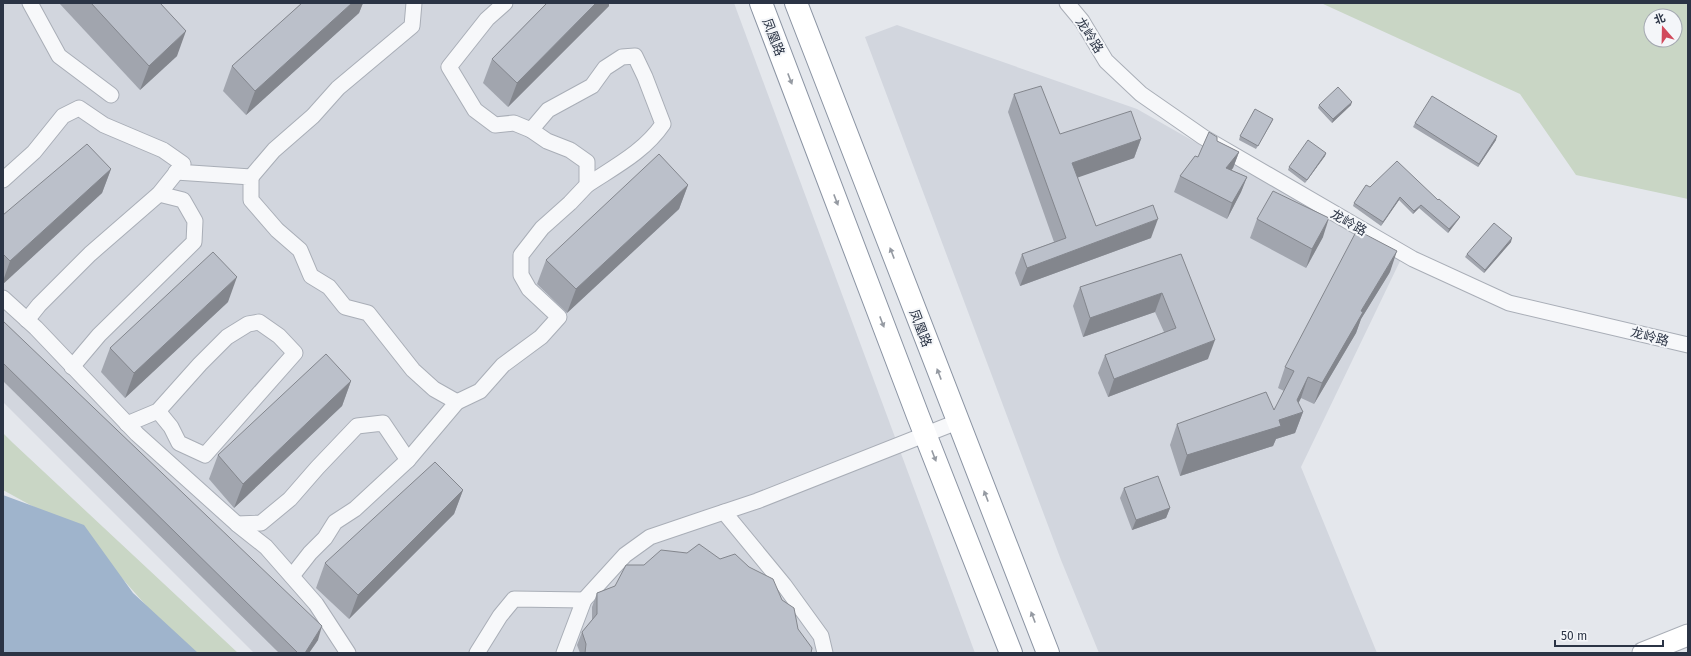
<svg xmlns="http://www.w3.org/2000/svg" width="1691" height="656" font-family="'Fira Sans','Noto Sans SC',sans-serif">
  <rect width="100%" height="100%" fill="#e4e7ec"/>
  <g fill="#d2d6de">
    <polygon points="3,3 734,3 975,653 254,653 3,402"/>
    <polygon points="897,25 1137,109 1401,259 1301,467 1377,653 1099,653 1061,560 865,37"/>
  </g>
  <g fill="#c9d6c5" fill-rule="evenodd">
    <path d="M1321 3H1688V199L1576 175 1520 94ZM1651 16H1675V40H1651Z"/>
    <polygon points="3,433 13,443 238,653 188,653 83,534 3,490"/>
  </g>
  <polygon fill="#9fb4cc" points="3,495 84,525 133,593 198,653 3,653"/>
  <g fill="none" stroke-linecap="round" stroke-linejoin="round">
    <g stroke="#a9aeb7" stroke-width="17">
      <g id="street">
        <polyline points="30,3 59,56 111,95"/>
        <polyline points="1067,3 1082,21 1106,61 1141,94 1203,137 1413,259 1509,303 1688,345"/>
        <path d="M531 130 548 110 592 86 605 68 622 57 635 56 645 77 663 124C644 152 614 167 587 185"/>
        <polyline points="176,172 251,177 251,200 277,230 300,250 311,276 329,287 345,307 368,313 413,370 434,389 457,402 408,460 355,509 335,522 325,538 310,553 292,576"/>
        <polyline points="251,177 274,150 313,116 338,88 412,26 414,3"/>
        <polyline points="3,180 34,152 63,116 79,108 104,125 163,150 183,164 159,194 90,254 39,305 27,320"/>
        <polyline points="3,298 36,328 137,434 237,524 266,547 316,604 348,653"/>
        <polyline points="72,367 99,335 194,242 195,221 183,200 159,194"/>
        <polyline points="457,402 480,391 503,365 541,337 559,317 529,289 521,275 521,255 542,228 570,203 587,185 587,162 570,150 547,141 531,130 514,123 495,125 475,110 449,67 487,19 505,3"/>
        <polyline points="127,424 158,411 200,364 227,337 248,324 259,322 279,336 295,353 205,455 179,443 171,427 158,411"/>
        <polyline points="724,512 757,501 957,422"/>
        <polyline points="237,524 261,523 290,499 317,468 357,426 383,423 408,460"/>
        <polyline points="477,653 500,616 514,599 584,600"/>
        <polyline points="564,653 584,600 625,555 650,537 724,512 784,585 821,636 825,653"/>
      </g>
    </g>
    <g stroke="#a9aeb7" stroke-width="23">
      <polyline id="secondary" points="1643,653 1688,635"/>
    </g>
    <g stroke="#8b94a3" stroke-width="24">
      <g id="highway">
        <polyline points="761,3 918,416 1011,653"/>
        <polyline points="796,3 1048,653"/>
      </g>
    </g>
    <use href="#street" stroke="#f7f8fa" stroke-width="15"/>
    <use href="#secondary" stroke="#fff" stroke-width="21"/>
    <use href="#highway" stroke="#fff" stroke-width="22"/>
  </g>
  <g fill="#a1a5ae">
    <polygon points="59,3 160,3 177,56 140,90"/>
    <polygon points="302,3 363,3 359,13 246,115 223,91 232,66"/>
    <polygon points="547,3 609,3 609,6 508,107 483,83 492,59"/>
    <polygon points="1014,94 1060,134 1141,139 1134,158 1077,177 1096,226 1151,238 1020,286 1015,273 1022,254 1054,242 1008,112"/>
    <polygon points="1319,105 1351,105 1332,123 1318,108"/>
    <polygon points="1273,119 1272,122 1256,149 1239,140 1240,136"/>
    <polygon points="1415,123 1496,140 1478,167 1413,127"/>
    <polygon points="1217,141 1239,152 1233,168 1231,170 1247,177 1241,192 1227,219 1174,192 1180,176 1198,157"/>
    <polygon points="1326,153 1325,156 1305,183 1288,170 1289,167"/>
    <polygon points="111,169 102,193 3,284 3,215"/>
    <polygon points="688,185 679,209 567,313 537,284 546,260"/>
    <polygon points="1370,187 1438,200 1460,217 1458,220 1448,233 1419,208 1413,214 1399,200 1381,226 1353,206 1354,203"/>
    <polygon points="1257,219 1323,237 1306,268 1250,238"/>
    <polygon points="1511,242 1484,273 1465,257 1467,254"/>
    <polygon points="1181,254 1208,359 1108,397 1098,373 1105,355 1164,332 1155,312 1083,337 1073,306 1080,287"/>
    <polygon points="1390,272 1361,319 1356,333 1314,404 1301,398 1298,403 1303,412 1295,433 1276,439 1273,446 1180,476 1170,445 1177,424 1274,410 1284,391 1278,388 1285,367"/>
    <polygon points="228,302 125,398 101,372 110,348"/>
    <polygon points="3,321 318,640 309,653 279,653 3,381"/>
    <polygon points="351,381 342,406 234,508 209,479 218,455"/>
    <polygon points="1124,488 1170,508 1166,518 1132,530 1120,498"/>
    <polygon points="463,490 454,514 349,619 316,588 325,563"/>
    <polygon points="720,559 782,600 811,653 580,653 577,645 582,632 592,620 592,607 597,593 615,586 644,565"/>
  </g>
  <g fill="#83868d">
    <polygon points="352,3 363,3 359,13 246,115 255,91"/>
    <polygon points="596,3 609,3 609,6 508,107 517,83"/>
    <polygon points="186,31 177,56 140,90 149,66"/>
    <polygon points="1352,102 1351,105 1332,123 1333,119"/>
    <polygon points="1497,136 1496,140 1478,167 1479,164"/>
    <polygon points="1141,139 1134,158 1065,182 1072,163"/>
    <polygon points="1239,152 1233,168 1220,184 1226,168"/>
    <polygon points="1326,153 1325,156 1305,183 1307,180"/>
    <polygon points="111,169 102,193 3,284 3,281 10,261"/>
    <polygon points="1247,177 1241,192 1227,219 1232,203"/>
    <polygon points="688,185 679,209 567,313 576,289"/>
    <polygon points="1400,197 1399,200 1381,226 1383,222"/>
    <polygon points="1421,205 1419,208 1413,214 1414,211"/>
    <polygon points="1460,217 1458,220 1448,233 1449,229"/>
    <polygon points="1329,218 1323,237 1306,268 1312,249"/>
    <polygon points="1158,219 1151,238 1020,286 1027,268"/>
    <polygon points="1512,238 1511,242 1484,273 1485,270"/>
    <polygon points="1397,251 1390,272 1361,319 1356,333 1314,404 1322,383 1361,311"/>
    <polygon points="237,277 228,302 125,398 134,373"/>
    <polygon points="1162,293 1155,312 1083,337 1090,318"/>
    <polygon points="1215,340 1208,359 1108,397 1114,379"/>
    <polygon points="1308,377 1301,398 1292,416 1303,412 1295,433 1276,439 1273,446 1180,476 1187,455 1279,420 1297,400"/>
    <polygon points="351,381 342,406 234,508 243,484"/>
    <polygon points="463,490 454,514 349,619 358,595"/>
    <polygon points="1170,508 1166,518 1132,530 1136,520"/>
    <polygon points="322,626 318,640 309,653 305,653"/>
  </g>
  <g fill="#bbc0ca" stroke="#83868d">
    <polygon points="91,3 160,3 186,31 149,66"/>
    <polygon points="302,3 352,3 255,91 232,66"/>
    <polygon points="547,3 596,3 517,83 492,59"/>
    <polygon points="1041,86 1060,134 1131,111 1141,139 1072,163 1096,226 1153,205 1158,219 1027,268 1022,254 1066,238 1014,94"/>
    <polygon points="1338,87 1352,102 1333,119 1319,105"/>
    <polygon points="1432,96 1497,136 1479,164 1415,123"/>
    <polygon points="1255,109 1273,119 1258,146 1240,136"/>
    <polygon points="1209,132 1217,137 1217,141 1239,152 1226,168 1247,177 1232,203 1180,176 1195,156 1198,157"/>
    <polygon points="1308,140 1326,153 1307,180 1289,167"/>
    <polygon points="87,144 111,169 10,261 3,254 3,215"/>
    <polygon points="659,154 688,185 576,289 546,260"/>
    <polygon points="1397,161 1438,200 1439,199 1460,217 1449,229 1421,205 1414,211 1400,197 1383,222 1354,203 1366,185 1370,187"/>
    <polygon points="1273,191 1329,218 1312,249 1257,219"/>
    <polygon points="1494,223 1512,238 1485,270 1467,254"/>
    <polygon points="1357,230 1397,251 1361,311 1363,312 1322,383 1308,377 1297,400 1303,412 1279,420 1281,426 1187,455 1177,424 1266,392 1274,410 1294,371 1285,367"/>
    <polygon points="213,252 237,277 134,373 110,348"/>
    <polygon points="1181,254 1215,340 1114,379 1105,355 1176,328 1162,293 1090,318 1080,287"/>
    <polygon points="3,321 322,626 305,653 298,653 3,363"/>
    <polygon points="326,354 351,381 243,484 218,455"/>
    <polygon points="435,462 463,490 358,595 325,563"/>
    <polygon points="1158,476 1170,508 1136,520 1124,488"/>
    <polygon points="699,544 720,559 735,554 749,567 773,579 782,600 794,608 798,629 812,648 811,653 585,653 586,644 582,632 597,614 597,593 615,586 626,565 644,565 661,550 687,553"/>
  </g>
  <defs><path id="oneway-solid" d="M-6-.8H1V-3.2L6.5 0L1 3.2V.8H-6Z"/></defs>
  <g fill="#959aa2">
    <use href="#oneway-solid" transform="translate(790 79) rotate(69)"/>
    <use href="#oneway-solid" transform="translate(836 200) rotate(69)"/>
    <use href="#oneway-solid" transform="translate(892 253) rotate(-111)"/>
    <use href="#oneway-solid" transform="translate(882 322) rotate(69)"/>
    <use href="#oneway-solid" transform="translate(939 374) rotate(-111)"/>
    <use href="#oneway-solid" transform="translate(934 456) rotate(69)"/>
    <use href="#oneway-solid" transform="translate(986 496) rotate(-111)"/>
    <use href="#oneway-solid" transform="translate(1033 617) rotate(-111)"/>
  </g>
  <g text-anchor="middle" stroke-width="4" stroke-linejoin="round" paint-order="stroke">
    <g font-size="13" fill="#2b3445" stroke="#f4f6f9">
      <text transform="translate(1090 35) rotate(57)" y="5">龙岭路</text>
      <text transform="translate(774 37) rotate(69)" y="5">凤凰路</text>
      <text transform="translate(1349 222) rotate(30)" y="5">龙岭路</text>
      <text transform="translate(921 328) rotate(69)" y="5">凤凰路</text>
      <text transform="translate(1650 336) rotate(15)" y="5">龙岭路</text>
    </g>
  </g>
  <rect width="1691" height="656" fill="none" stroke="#2b3445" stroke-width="8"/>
  <g transform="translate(1663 28) rotate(340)"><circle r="19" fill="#f4f6f9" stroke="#a4a8b1"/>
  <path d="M0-3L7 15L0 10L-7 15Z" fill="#d1495b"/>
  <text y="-6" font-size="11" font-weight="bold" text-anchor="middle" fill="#2b3445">北</text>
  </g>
  <path d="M1555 640v6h108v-6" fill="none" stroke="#2b3445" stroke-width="2"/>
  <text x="1561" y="640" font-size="12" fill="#2b3445" stroke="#f4f6f9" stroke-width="3" paint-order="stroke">50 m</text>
</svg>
